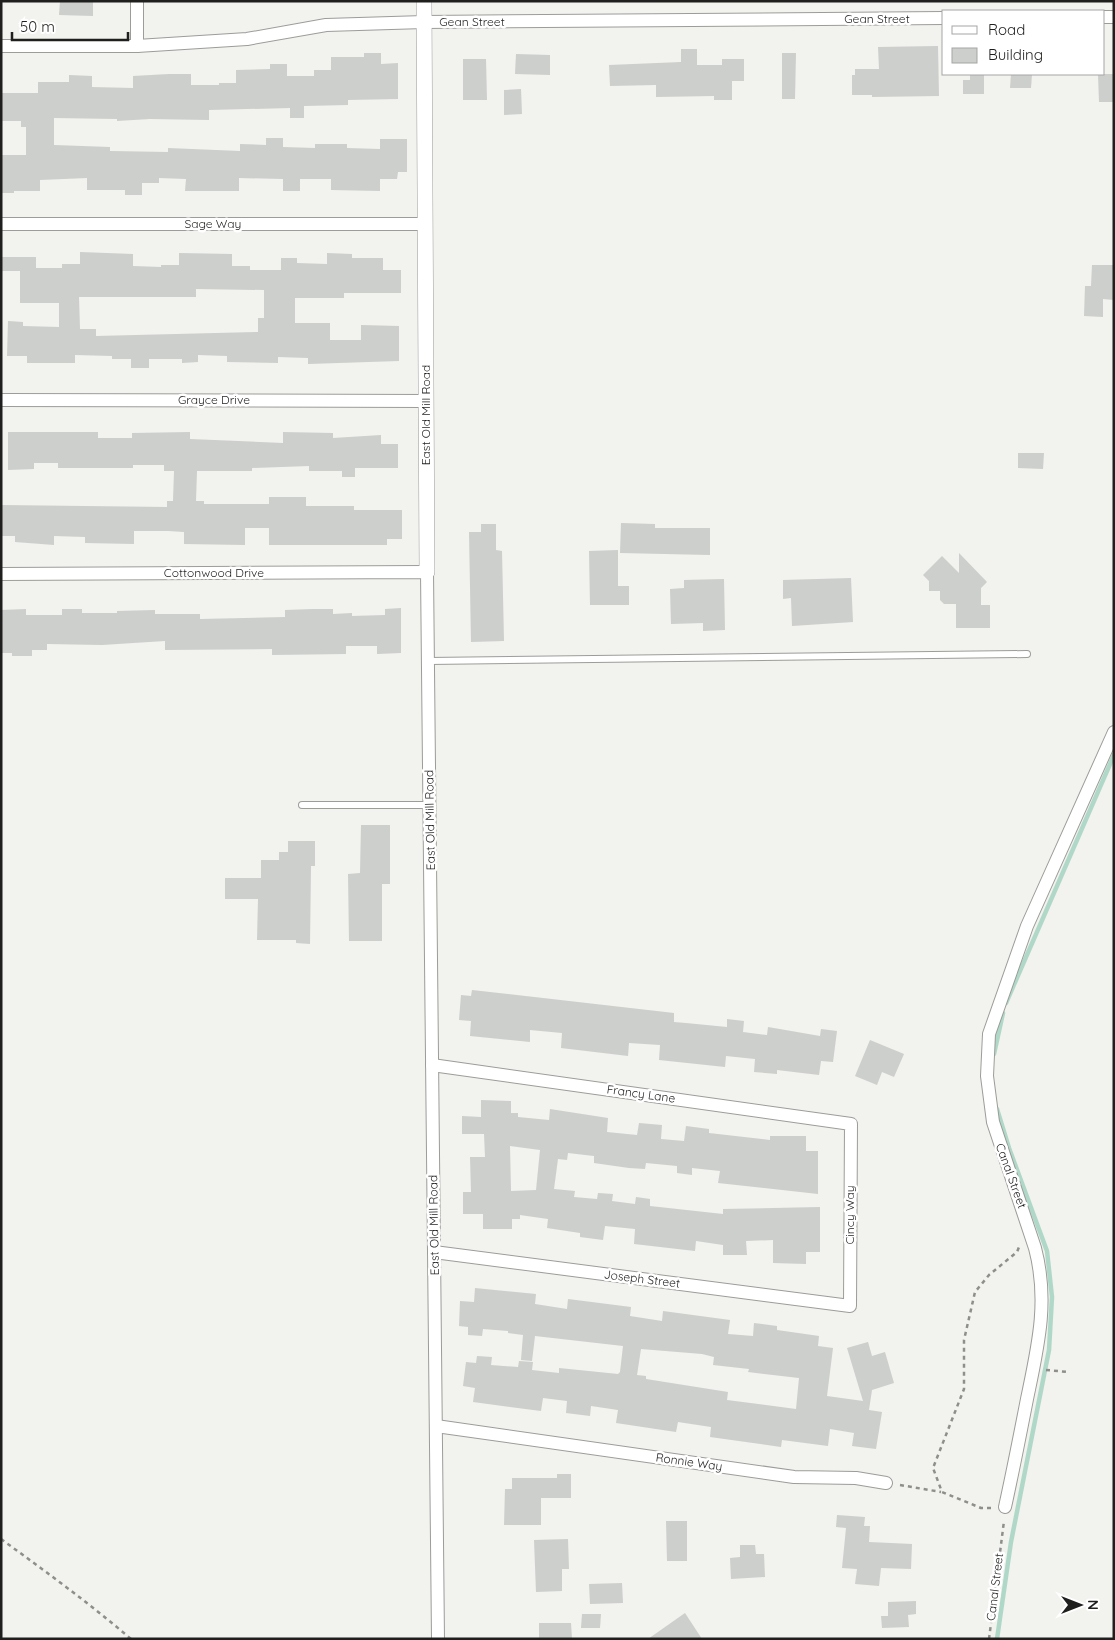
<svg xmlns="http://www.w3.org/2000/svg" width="1115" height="1640" font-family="Quicksand,sans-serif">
  <rect width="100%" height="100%" fill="#f2f2ee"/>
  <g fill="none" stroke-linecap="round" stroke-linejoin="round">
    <g stroke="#b0d8c9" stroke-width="4.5">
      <polyline points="1006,1003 1114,755"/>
      <polyline points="994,1054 1003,1013"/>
      <polyline points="997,1109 1009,1148 1047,1251 1052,1297 1049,1350 1011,1542 997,1639"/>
    </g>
  </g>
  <g fill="#cccfcc" fill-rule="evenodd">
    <polygon points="60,1 93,1 93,16 59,15"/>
    <polygon points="938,46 939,96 872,97 872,95 852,95 852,75 855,75 855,69 879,69 878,47"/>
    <polygon points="681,49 697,49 697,65 722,65 722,59 744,59 744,81 732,81 732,100 714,100 714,96 656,97 656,85 610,86 609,65 681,62"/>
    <polygon points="364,53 381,53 381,64 398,63 398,99 348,100 348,105 304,106 304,118 290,118 290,108 209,110 209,120 150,119 117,121 117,119 54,118 54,145 110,147 110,151 168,152 168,148 240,151 240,144 266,145 266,138 283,138 283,147 315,148 315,144 347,144 347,148 380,149 380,139 407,139 407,172 398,172 397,179 380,179 380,191 331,190 331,179 300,179 300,191 283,191 283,179 239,178 239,191 185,191 186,179 159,178 159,183 142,183 142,195 125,195 125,190 87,190 87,178 40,180 40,191 14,191 14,193 1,193 1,155 26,155 26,127 21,127 21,121 1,121 1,93 38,93 38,82 69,82 69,75 92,76 92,87 133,88 133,76 169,74 191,74 191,85 219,85 219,83 236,83 236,70 270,69 270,64 287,64 287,76 314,76 314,70 331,70 331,57 364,57"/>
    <polygon points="782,53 796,53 795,99 782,99"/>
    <polygon points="516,54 550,55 550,75 515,74"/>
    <polygon points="463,59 486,59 487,100 463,100"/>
    <polygon points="970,74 984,74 984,94 963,94 963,80 970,80"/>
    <polygon points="1011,74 1032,74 1031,88 1010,88"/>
    <polygon points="1098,74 1114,74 1114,102 1099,102"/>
    <polygon points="521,89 522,114 504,115 504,90"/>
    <path d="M80 252 133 254V266L161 267V265H179V253L232 254V266H250V270H281V258H297V263L327 264V253L352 254V258H383V270H401V293H344V298H295V323H330V340H361V325L399 326V361L308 364V358L278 357V363L227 362V356L198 355V362L182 363V359H149V368H131V359H112V356L75 355V363H27V356H7L8 321 23 322V326L59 327V303H20V271H1V257H36V268H62V264H80ZM196 289 264 290V318H258V332L96 336V329H80L79 297H196Z"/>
    <polygon points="1092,265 1114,265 1114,300 1103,299 1103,317 1084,316 1085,286 1091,286"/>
    <polygon points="8,432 98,432 98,438 132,438 132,433 190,432 190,439 283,443 283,432 333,433 333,438 381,435 381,444 398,444 398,468 355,468 355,477 342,477 342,471 309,471 309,466 252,468 252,471 197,471 196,501 204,501 204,504 269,504 269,497 306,497 306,506 354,506 354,510 402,510 402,539 387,539 387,545 269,545 269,528 245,528 245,545 184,544 184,532 168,531 134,531 134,544 85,543 85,537 54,536 54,545 15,542 15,536 1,536 1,505 167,507 167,501 173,501 174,471 164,471 164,465 133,465 133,468 58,468 58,463 34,463 34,469 8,470"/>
    <polygon points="1018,453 1044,453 1043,469 1018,468"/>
    <polygon points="621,523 655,524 655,528 710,528 710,555 620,553"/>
    <polygon points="481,524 496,524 496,550 502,551 504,641 471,642 469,532 481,532"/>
    <polygon points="618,550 618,586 629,586 629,605 590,605 589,551"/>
    <polygon points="959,553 987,582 981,588 981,605 990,605 990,628 956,628 956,604 944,604 940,600 940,591 929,591 929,581 923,575 942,556 959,573"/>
    <polygon points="851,578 853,622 792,626 791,598 783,599 783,580"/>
    <polygon points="724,579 725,630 703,631 703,623 671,624 670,589 684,588 684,580"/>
    <polygon points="401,608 401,653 377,654 377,646 346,646 346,654 272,655 272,649 165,650 165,641 102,645 47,644 47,650 32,650 32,656 12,656 12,653 1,653 1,610 26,609 26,615 62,615 62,609 82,609 82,613 117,613 117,611 155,610 155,614 200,614 200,619 285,617 285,610 313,609 333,609 333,614 352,613 352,616 385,615 385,609"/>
    <polygon points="361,825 390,825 390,884 382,884 382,941 349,941 348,874 360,873"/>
    <polygon points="288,841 315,841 315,866 311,866 310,944 296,943 296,940 257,940 258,899 225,899 225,878 261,878 261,860 279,860 279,852 288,852"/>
    <polygon points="472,990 674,1013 674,1022 686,1023 727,1027 727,1019 744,1021 743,1032 767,1035 768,1027 820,1036 821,1029 837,1031 833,1062 821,1061 819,1075 777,1070 777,1074 754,1072 755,1059 726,1056 725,1067 659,1060 660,1045 629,1043 628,1056 561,1048 562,1033 530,1030 530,1042 470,1036 471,1021 459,1020 461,995 471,996"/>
    <polygon points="870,1040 904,1054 894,1077 882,1072 877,1085 855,1076"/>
    <path d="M481 1100 511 1101V1113H518V1117L549 1120 550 1109 608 1118 607 1132 637 1135 639 1123 662 1125 661 1139 684 1141 686 1126 709 1129V1133L770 1140V1136H806V1151H818V1194L718 1183 720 1171 692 1168V1175L677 1173V1166L646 1163 645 1169 629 1168 594 1163V1156L568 1153 567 1160 558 1159 554 1189 575 1191 574 1197 597 1199 598 1193 613 1194 612 1201 635 1204 636 1197 650 1199V1206L723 1214V1209L820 1207V1252H806V1264L773 1263V1240L746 1241 747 1255H723V1245L696 1241 695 1251 634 1244 635 1229 605 1226 603 1240 580 1237V1233L547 1228 548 1219 520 1215V1219H512V1229H483V1214H463V1192H471L470 1157H485L484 1134H462V1116L481 1117ZM510 1146 540 1150 536 1190 511 1191Z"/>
    <path d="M475 1288 536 1294 535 1304 567 1309 568 1299 631 1307 630 1316 662 1321 663 1311 730 1320 728 1334 753 1336 754 1323 777 1326V1330L819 1336 818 1346 833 1348 827 1396 863 1401 847 1348 868 1342 872 1356 885 1352 894 1383 872 1390 869 1410 882 1412 876 1449 852 1446 854 1433 830 1429 828 1446 782 1440 781 1447 710 1437 711 1427 678 1422 676 1432 616 1423 618 1410 591 1406 590 1416 566 1413 567 1401 543 1398 541 1411 473 1402 475 1388 463 1386 466 1362 476 1363 477 1356 492 1357 491 1365 518 1367 519 1361 533 1362 532 1370 559 1373V1368L618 1374 620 1372 623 1346 535 1336 532 1361 521 1360 523 1335 508 1333V1331L483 1329 482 1336 468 1335V1327L459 1326 460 1301 474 1302ZM641 1349 702 1354 714 1357 713 1365 749 1369 748 1372 799 1378 796 1409 727 1400 728 1392 646 1379V1376L637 1375Z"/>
    <polygon points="557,1474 571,1474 571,1498 541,1498 541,1525 504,1525 505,1489 512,1489 512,1478 557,1478"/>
    <polygon points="837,1515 865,1517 864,1526 870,1526 869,1542 912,1544 911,1569 881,1568 879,1586 855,1584 857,1569 842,1568 846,1528 836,1527"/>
    <polygon points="666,1521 687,1521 687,1561 667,1561"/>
    <polygon points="568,1539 569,1569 562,1569 562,1591 536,1592 534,1540"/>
    <polygon points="740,1545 755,1545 756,1554 764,1554 765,1577 731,1579 730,1558 740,1557"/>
    <polygon points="622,1583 623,1603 590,1604 589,1584"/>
    <polygon points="916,1601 916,1614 908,1615 909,1627 882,1628 881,1616 888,1616 888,1602"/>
    <polygon points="685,1613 702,1639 648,1639"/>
    <polygon points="582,1614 601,1614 600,1628 581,1628"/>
    <polygon points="539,1623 571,1623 572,1639 539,1639"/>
  </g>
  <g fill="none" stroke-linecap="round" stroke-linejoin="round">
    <g stroke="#9c9c99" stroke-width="8">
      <g id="service">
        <polyline points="428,661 1027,654"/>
        <polyline points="302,805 429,805"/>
      </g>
    </g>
    <g stroke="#9c9c99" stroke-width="14">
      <g id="minor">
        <polyline points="137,1 137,46"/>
        <polyline points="1104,17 1114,17"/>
        <polyline points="1,46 137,46 247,39 326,25 424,22 944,18"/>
        <polyline points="1,224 425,224"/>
        <polyline points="1,400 426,401"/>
        <polyline points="1,574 427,572 438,1639"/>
        <polyline points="432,1065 851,1124 850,1306 434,1252"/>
        <polyline points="436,1426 794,1477 856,1478 886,1483"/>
        <path d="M1005 1507C1013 1471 1020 1435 1027 1399 1038 1346 1049 1301 1035 1248L993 1122 987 1076 989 1034 1027 926 1114 732"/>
      </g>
    </g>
    <g stroke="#9c9c99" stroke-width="16">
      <polyline id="tertiary" points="424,1 427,572"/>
    </g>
    <g stroke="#8e8e8c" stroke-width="2.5" stroke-dasharray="4 4" stroke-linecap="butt">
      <polyline points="1046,1370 1069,1372"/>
      <polyline points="900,1485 941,1492"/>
      <polyline points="991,1508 981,1508 942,1492 933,1468 964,1389 964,1340 975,1292 989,1275 1017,1252 1019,1247"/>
      <path d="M1 1539C45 1571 89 1603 131 1639"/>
      <polyline points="989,1639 1004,1521"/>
    </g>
    <use href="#service" stroke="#fff" stroke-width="6"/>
    <use href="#minor" stroke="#fff" stroke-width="12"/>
    <use href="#tertiary" stroke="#fff" stroke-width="15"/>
  </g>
  <g text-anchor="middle" stroke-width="5" stroke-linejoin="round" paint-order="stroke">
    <g font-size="12" fill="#1f1f1e" stroke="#fff">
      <text x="877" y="23">Gean Street</text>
      <text x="472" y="26">Gean Street</text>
      <text x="213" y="228">Sage Way</text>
      <text x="214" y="404">Grayce Drive</text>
      <text transform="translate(426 415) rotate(-90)" y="4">East Old Mill Road</text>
      <text x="214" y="577">Cottonwood Drive</text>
      <text transform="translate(430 820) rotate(-91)" y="4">East Old Mill Road</text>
      <text transform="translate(641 1094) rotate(8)" y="4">Francy Lane</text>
      <text transform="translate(1011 1176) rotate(70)" y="4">Canal Street</text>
      <text transform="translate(850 1215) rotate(-90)" y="4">Cincy Way</text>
      <text transform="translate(434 1225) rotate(-91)" y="4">East Old Mill Road</text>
      <text transform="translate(642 1279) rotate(7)" y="4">Joseph Street</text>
      <text transform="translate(689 1462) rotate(8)" y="4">Ronnie Way</text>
      <text transform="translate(995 1587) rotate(-83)" y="4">Canal Street</text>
    </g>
  </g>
  <rect width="1115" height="1640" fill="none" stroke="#1f1f1e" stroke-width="5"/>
  <rect x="942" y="10" width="162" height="65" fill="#ffffff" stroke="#a5a5a5"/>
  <rect x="952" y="26" width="25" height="8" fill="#ffffff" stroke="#a5a5a5"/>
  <text x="988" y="35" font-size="15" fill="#1f1f1e">Road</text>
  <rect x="952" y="48" width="25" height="15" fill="#cccfcc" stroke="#a5a5a5"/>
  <text x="988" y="60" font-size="15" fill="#1f1f1e">Building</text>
  <g transform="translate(1080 1605) rotate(90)" stroke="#ffffff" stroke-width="4" paint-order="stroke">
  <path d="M0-4L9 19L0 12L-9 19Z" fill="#1f1f1e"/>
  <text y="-8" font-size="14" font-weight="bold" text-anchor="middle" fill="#1f1f1e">N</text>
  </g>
  <path d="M12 32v8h116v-8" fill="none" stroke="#1f1f1e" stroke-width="2.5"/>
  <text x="20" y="32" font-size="15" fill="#1f1f1e" stroke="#ffffff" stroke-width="4" paint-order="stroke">50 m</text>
</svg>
